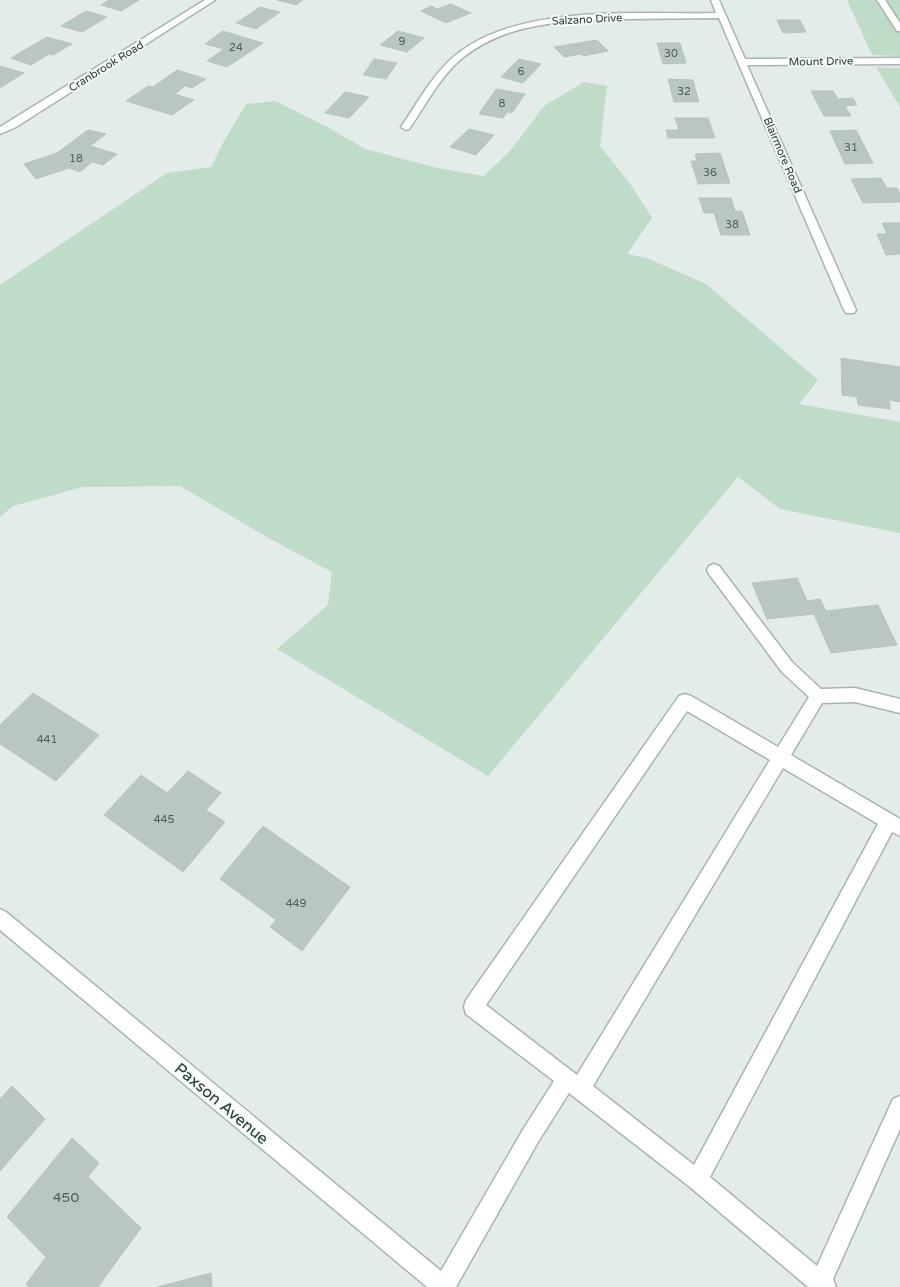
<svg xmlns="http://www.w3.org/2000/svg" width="900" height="1287" font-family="'Varela Round',sans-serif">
  <rect width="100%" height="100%" fill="#e4ece9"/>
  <g fill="#bedcc7">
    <polygon points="847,0 900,0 900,56 872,55"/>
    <polygon points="876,67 900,68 900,107"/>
    <polygon points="584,82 607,86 600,146 631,185 652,218 627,254 647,258 706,284 818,380 799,404 900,422 900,533 780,509 738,477 488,776 277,649 328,605 332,572 272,540 180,486 83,487 13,506 0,517 0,285 167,173 211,167 224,141 246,104 275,101 329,128 365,149 438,168 484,176 511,150 544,106"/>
  </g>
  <g fill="#b9c7c2" stroke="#b6c5c0">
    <polygon points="109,0 139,0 121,11 101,5"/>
    <polygon points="277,0 303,0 296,5"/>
    <polygon points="451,4 471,13 446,23 421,11 431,6 437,9"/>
    <polygon points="260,7 280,12 256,29 236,23"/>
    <polygon points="86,11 107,17 82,32 61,26"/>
    <polygon points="777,20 800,20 806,32 783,33"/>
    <polygon points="223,31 263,43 227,67 207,61 224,49 205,44"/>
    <polygon points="398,31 424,38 407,52 380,45"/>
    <polygon points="47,37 72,44 53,55 49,54 31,65 11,58"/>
    <polygon points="597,40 608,51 583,56 581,54 564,57 554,47"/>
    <polygon points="657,43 680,43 686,63 663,64"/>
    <polygon points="374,59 397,63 386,79 363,75"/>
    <polygon points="519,59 541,64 523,83 501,77"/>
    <polygon points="0,66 24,73 0,88"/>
    <polygon points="177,70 206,79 192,88 185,86 175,94 194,100 172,115 126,101 148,86 153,87"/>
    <polygon points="668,79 693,80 699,102 674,102"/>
    <polygon points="496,89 525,94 512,113 507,112 503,118 479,114"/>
    <polygon points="811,91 833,91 838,99 853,98 857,105 845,106 851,116 824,116"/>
    <polygon points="345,92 369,97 349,118 325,113"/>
    <polygon points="675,118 708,118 715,138 668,138 666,130 679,130"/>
    <polygon points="469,129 494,135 476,155 450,147"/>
    <polygon points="88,130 106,134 90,146 117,154 103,165 92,162 80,172 69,168 36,179 24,164 57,153"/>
    <polygon points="856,130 873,163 845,164 830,131"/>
    <polygon points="720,153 730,183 698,184 691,161 697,161 695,154"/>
    <polygon points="881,178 887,188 897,188 900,194 900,202 863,203 851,179"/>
    <polygon points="699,198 731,198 735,211 742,211 750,235 721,235 714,213 704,213"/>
    <polygon points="882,223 900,223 900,254 886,255 877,234 887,234"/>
    <polygon points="841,358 900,367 900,402 889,400 890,409 858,405 857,397 842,395"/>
    <polygon points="797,578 807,601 820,599 826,611 878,605 897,645 831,653 814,614 767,619 752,583"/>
    <polygon points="33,693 99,735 56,781 0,744 0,725"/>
    <polygon points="188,771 221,793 206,810 225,822 183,872 104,815 141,775 167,793"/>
    <polygon points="263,826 350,887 302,951 270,927 276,920 220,879"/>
    <polygon points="12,1086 45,1119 0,1171 0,1099"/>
    <polygon points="72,1138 99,1163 88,1177 141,1228 98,1287 29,1287 26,1284 46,1257 7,1217"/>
    <polygon points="211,1273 212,1287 157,1287"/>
  </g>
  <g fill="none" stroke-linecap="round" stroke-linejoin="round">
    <g stroke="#a7b4b0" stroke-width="3">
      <g id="minor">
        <polygon points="205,0 215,0 16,127 0,134 0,127"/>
        <path d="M711 0H719L745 59 900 58V64L747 65 856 310 854 313H846L844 310 719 18C687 18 655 19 624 19 567 21 507 21 461 59 439 78 426 105 409 129L406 130 401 127C416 105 429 81 448 62 510 2 635 15 716 13Z"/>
        <polygon points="877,0 885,0 900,23 900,31 897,31"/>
        <path d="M714 564 719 566 792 662 821 689 855 688 900 699V713L855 702 822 703 791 755 900 819V836L892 832 710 1177 817 1266 893 1099 900 1096V1129L833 1279 836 1287H808L690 1187 569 1093 538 1142 456 1287H427L0 930V909L6 912 441 1271 524 1128 554 1081 466 1014 464 1007 466 1000 679 696 685 694 691 696 778 747 809 697 782 672 709 574 707 570 709 566ZM687 711 770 760 577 1075 486 1005ZM783 768 878 824 694 1165 593 1086Z"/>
      </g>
    </g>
    <use href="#minor" fill="#fff" fill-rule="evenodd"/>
  </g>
  <g text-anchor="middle" stroke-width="4" stroke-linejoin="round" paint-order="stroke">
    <g font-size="11" fill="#243c37" stroke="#f4f9f6">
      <text transform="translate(587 19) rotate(-3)" y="4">Salzano Drive</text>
      <text transform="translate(821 61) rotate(-1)" y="4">Mount Drive</text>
      <text transform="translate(106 66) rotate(-32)" y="4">Cranbrook Road</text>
      <text transform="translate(783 155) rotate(67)" y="4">Blairmore Road</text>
    </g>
    <g font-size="11" fill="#495f5a">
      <text x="402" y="45">9</text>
      <text x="236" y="51">24</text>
      <text x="671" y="57">30</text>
      <text x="521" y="75">6</text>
      <text x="684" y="95">32</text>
      <text x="502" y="107">8</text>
      <text x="851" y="151">31</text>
      <text x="76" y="162">18</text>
      <text x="710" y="176">36</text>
      <text x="732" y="228">38</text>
      <text x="47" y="743">441</text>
      <text x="164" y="823">445</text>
      <text x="296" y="907">449</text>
    </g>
    <g font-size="14" fill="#495f5a">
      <text x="66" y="1202">450</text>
    </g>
    <g font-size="16" fill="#243c37" stroke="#f4f9f6">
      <text transform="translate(222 1103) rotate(40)" y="6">Paxson Avenue</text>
    </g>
  </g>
</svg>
